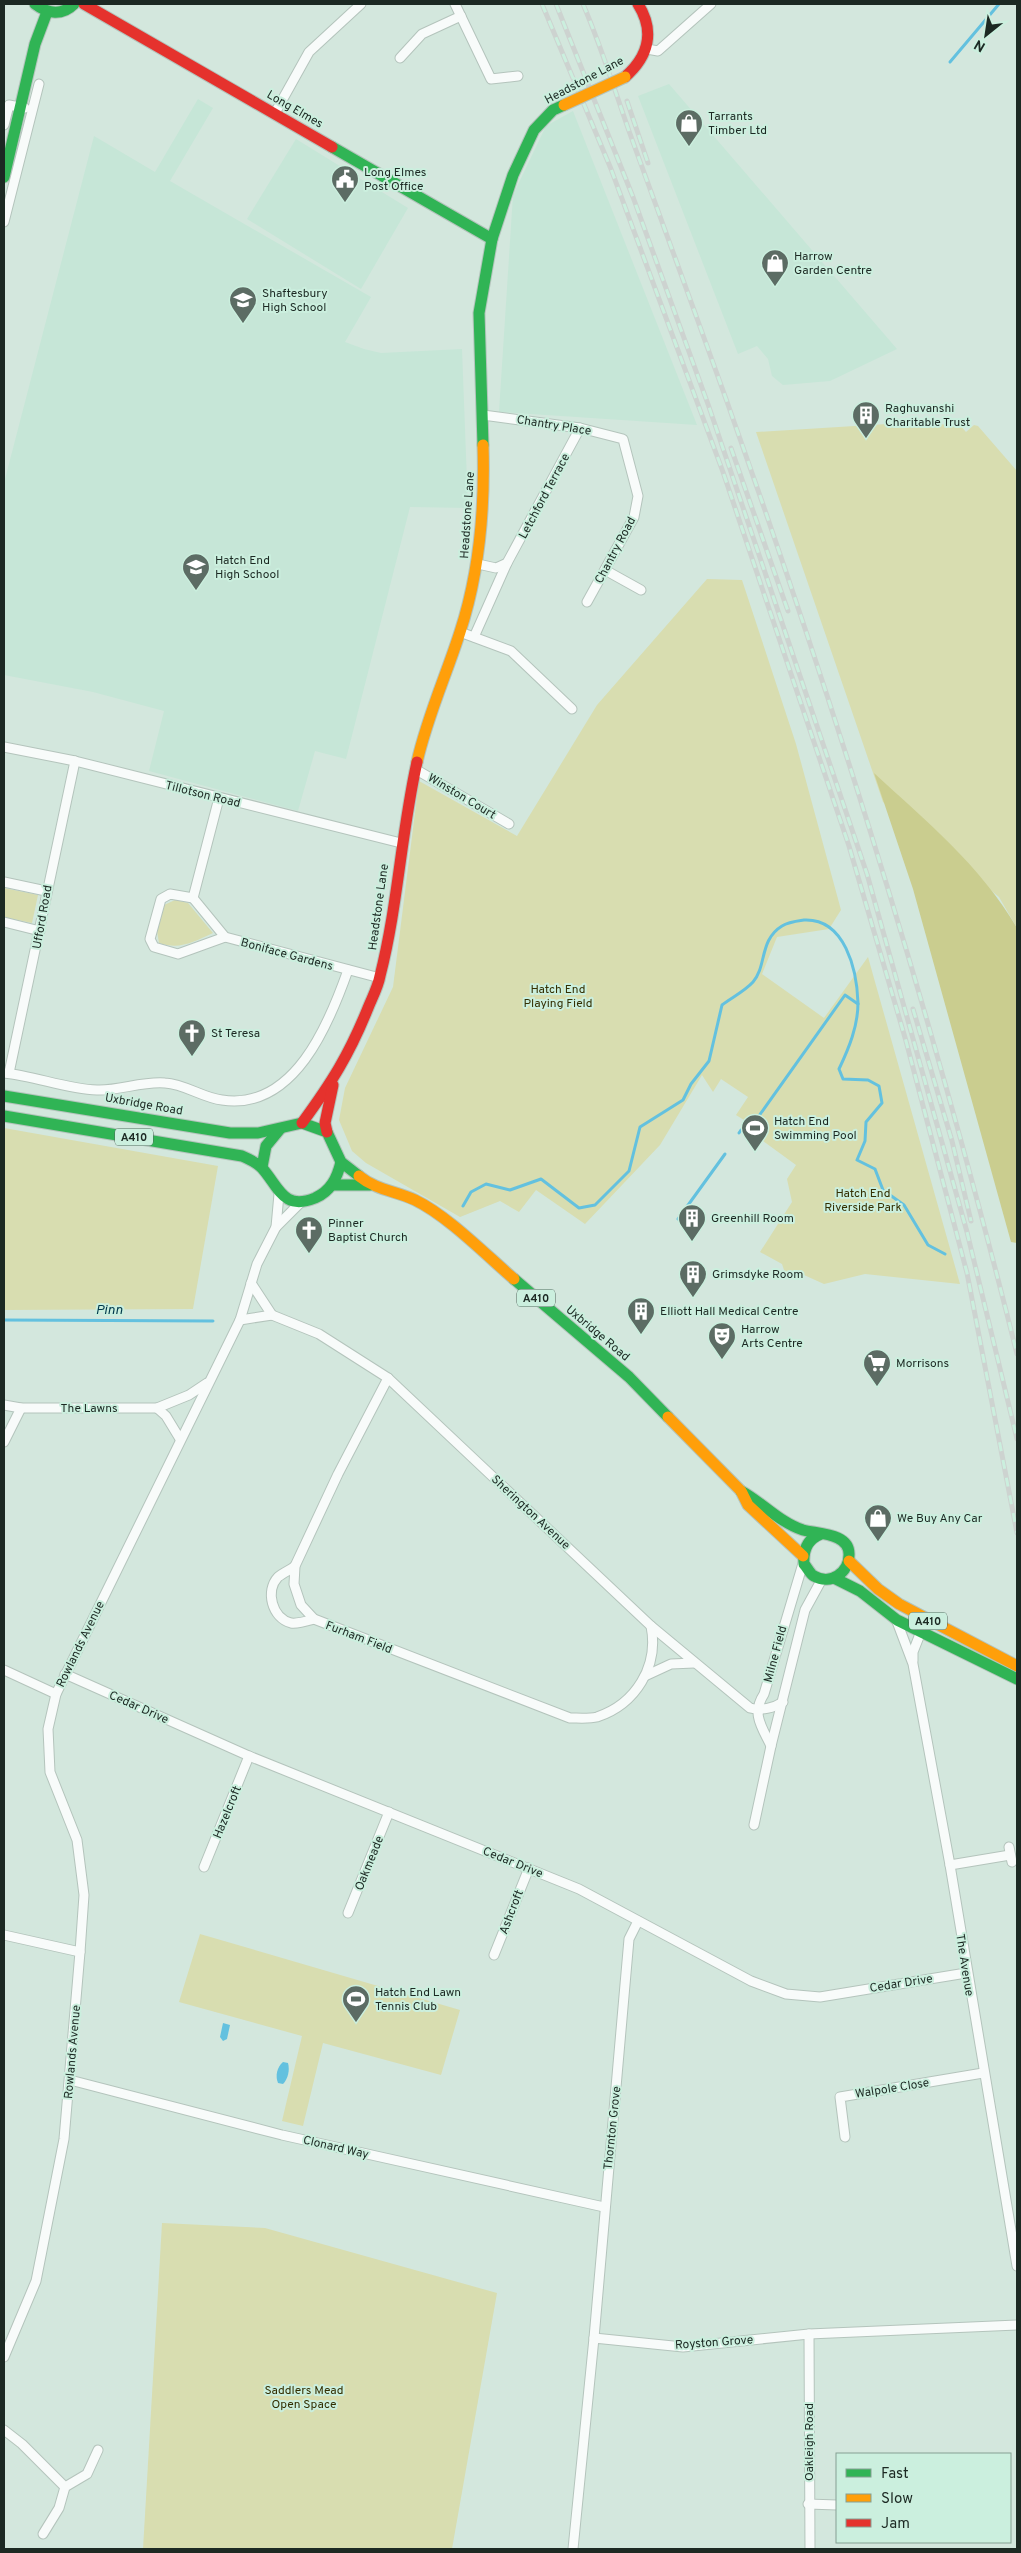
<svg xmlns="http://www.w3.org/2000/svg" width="1021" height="2553" font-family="Overpass,sans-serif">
  <rect width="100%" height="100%" fill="#d3e7dd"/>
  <g fill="#c6e6d7">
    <polygon points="669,84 897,349 830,381 783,385 772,376 768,359 757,346 738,354 638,96"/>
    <polygon points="198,99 213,108 170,181 371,297 345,342 364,349 381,353 462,349 468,508 410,507 346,759 315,751 298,811 149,771 164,711 93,692 4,675 4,483 94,136 155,172"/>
    <polygon points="573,111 697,425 499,412 513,195 546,126"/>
    <polygon points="296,139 408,208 361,289 247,219"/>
  </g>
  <g fill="#d8ddb0">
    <polygon points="903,423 960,425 966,432 974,425 978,426 1017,471 1017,928 999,897 883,802 756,432"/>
    <polygon points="707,579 742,580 796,744 841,910 829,929 777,937 762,974 824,1018 868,957 960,1284 865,1274 824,1284 804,1275 787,1279 782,1264 760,1252 792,1202 787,1179 796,1165 759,1138 763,1132 736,1115 748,1097 721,1079 713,1092 702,1075 660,1145 585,1224 536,1190 519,1212 500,1201 460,1217 366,1163 352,1151 339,1120 345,1088 393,987 419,781 517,836 597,705"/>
    <polygon points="4,888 38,895 32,923 4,917"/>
    <path d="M175 900 188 903 213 933C193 942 180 950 159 943L157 931 164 905Z"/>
    <polygon points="4,1128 218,1166 193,1309 4,1310"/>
    <polygon points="200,1934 460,2010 441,2075 323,2043 303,2126 282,2121 302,2036 179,2002"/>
    <polygon points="162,2223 265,2228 497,2293 452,2549 143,2549"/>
  </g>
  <path fill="#cacd8f" d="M874 773C926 821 981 866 1017 928V1243L1011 1242 913 889Z"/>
  <g fill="#63c1df">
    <polygon points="223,2023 230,2025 227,2039 223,2041 220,2037"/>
    <path d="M283 2062 288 2063C290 2070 288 2079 283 2084L278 2083C275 2076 277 2067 283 2062Z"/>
  </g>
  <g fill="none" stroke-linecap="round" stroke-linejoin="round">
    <g stroke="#63c1df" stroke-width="3">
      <polyline points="950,62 999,4"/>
      <polyline points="739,1133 741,1130 751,1127 845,995 858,1004"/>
      <path d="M463 1206 471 1192 486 1184 510 1190 541 1179 579 1208 595 1205 629 1171 640 1127 683 1100 691 1084 709 1061 722 1005C731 998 745 991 753 982 767 966 759 940 782 926 788 922 797 921 804 920 845 918 857 970 858 1003 858 1026 849 1048 839 1069L843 1079 868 1080 879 1086 882 1103 866 1122 865 1141 857 1160 875 1169 883 1190 904 1205 928 1245 945 1254"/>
      <polyline points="678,1219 725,1154"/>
      <polyline points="4,1320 213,1321"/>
    </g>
    <g stroke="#b4c4bc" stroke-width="11">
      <g id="street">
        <polyline points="455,4 491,79 518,76"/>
        <polyline points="647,49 658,51 711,4"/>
        <polyline points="400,58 422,34 461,16"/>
        <polyline points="275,113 309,52 361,4"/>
        <polyline points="4,125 9,105 25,108"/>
        <polyline points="4,222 39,84"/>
        <polyline points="483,415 580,428 623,439 638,496 634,517 587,602"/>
        <polyline points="478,564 496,568 507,563 580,428"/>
        <polyline points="605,570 641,590"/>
        <polyline points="460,632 511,651 572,709"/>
        <polyline points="474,637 507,563"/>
        <polyline points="4,747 75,761 401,843"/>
        <polyline points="415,769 509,824"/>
        <polyline points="219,798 193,898 225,937 380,978"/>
        <polyline points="4,882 46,891"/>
        <polyline points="193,898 170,894 161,899 150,939 154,947 178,954 225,937"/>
        <polyline points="4,922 40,931"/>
        <path d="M4 1073C35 1076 66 1089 97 1090 119 1091 142 1081 165 1083 185 1084 203 1098 222 1100 294 1111 329 1024 348 970"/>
        <polyline points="9,1073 75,761"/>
        <polyline points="276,1227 301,1202"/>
        <path d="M272 1315 319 1334 388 1378 651 1626 750 1708C761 1711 774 1708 783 1702"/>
        <polyline points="240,1320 272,1315 251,1283"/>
        <path d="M388 1378 338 1474 295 1566 294 1584 301 1605 314 1619 570 1718C578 1718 589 1719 597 1717 636 1704 659 1666 651 1626"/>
        <polyline points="4,1405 21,1408 157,1408 189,1395 207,1383"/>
        <polyline points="157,1408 166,1416 180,1439"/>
        <polyline points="4,1442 21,1408"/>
        <path d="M295 1566C290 1570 283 1573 278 1577 265 1591 272 1618 291 1623 298 1624 307 1621 314 1619"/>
        <polyline points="896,1619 913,1664 950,1865 1017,2266"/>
        <polyline points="913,1661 913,1652 922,1629"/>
        <polyline points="4,1670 56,1694"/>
        <polyline points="65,1674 249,1756 579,1889 751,1981 786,1994 820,1997 966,1973"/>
        <polyline points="645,1676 671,1664 694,1663"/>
        <path d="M771 1746C762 1727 751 1714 764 1694L804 1560"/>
        <polyline points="754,1825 771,1746 805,1610 822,1579"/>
        <polyline points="1009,1847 1012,1862"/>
        <polyline points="950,1865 1010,1855"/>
        <polyline points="204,1867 249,1756"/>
        <polyline points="348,1913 389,1812"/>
        <polyline points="4,1935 80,1952"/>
        <polyline points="494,1955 529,1868"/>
        <polyline points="70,2080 282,2135 604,2207"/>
        <polyline points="845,2137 840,2097 983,2073"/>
        <polyline points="809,2334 810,2549"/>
        <polyline points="594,2338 629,1939 638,1921"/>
        <polyline points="4,2357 36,2281 64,2139 80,1952 84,1895 77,1840 50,1772 48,1729 56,1694 240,1320 257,1264 276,1227 279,1194"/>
        <polyline points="4,2430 22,2444 65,2487 87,2474 98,2450"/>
        <polyline points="808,2504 837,2505"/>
        <polyline points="43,2534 59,2508 65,2487"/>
        <polyline points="573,2549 594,2338 683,2347 809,2334 1017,2325"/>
      </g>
    </g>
    <g stroke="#b4c4bc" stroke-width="13">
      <g id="fast">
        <path d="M35 4C48 14 62 16 74 4"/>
        <polyline points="332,147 492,239"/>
        <polyline points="4,177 35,44 47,12"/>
        <polyline points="483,445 479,313 492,239 513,175 534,130 553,110 564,105"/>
        <polyline points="4,1096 230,1133 258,1133 302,1123 327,1132 341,1162 359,1176"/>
        <path d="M4 1116 242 1156C249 1159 256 1162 262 1168 279 1187 283 1211 315 1198 331 1191 337 1178 341 1162"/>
        <polyline points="262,1167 266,1146 280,1129"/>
        <polyline points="333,1185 370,1185"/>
        <polyline points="514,1279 629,1377 668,1417"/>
        <path d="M741 1491C762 1502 780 1523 803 1530 818 1534 850 1533 849 1555 849 1572 831 1586 814 1576 810 1574 807 1567 804 1564 803 1550 807 1539 821 1534"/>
        <polyline points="834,1578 860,1591 897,1620 1017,1679"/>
      </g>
    </g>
    <g stroke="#b4c4bc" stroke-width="13">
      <g id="slow">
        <path d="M417 762C427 717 446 676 460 632 480 571 485 509 483 445"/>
        <path d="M359 1176C376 1190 396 1191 415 1200 448 1216 486 1255 514 1279"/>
        <polyline points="668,1417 741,1491 748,1505 803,1556"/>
        <polyline points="849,1561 878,1589 899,1604 1017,1666"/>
      </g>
    </g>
    <g stroke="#b4c4bc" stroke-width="13">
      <g id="jam">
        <polyline points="84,4 332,147"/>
        <path d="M625 77C649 56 655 31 638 4"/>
        <path d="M302 1123C332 1082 349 1055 368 1008 372 998 378 987 380 976 398 906 401 833 417 762"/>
        <polyline points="327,1132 325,1123 333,1085"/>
      </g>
    </g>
    <use href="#street" stroke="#f8fbfa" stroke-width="9"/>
    <use href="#fast" stroke="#30b455" stroke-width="11"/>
    <use href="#slow" stroke="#ff9f0a" stroke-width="11"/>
    <use href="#jam" stroke="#e5322d" stroke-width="11"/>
    <g stroke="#cdd3d0" stroke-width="5">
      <g id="rail">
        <polyline points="542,4 611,169 723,472 849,846 906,1041 967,1273 1017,1533"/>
        <polyline points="556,4 633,197 709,407 867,874 967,1232 1017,1439"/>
        <path d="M583 4C601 46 614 88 629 131 649 187 670 243 690 299 816 644 928 997 1017 1354"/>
        <polyline points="627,101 648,163"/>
        <polyline points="731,448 788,611"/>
        <polyline points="913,1009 952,1141 971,1221"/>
      </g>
    </g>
    <use href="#rail" stroke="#cbefde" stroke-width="3" stroke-dasharray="9" stroke-linecap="butt"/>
    <g stroke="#b4c4bc" stroke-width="13" stroke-linecap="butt">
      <polyline id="slow-bridge" points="564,105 625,77"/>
    </g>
    <use href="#slow-bridge" stroke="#ff9f0a" stroke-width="11"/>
  </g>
  <defs>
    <g id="shop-pin" transform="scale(1.4375)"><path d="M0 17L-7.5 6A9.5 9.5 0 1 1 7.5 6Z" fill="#5c6c64" stroke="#cbefde"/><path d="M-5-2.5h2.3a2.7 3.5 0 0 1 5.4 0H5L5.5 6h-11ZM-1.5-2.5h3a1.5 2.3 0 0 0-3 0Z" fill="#fff"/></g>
    <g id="civic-pin" transform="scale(1.4375)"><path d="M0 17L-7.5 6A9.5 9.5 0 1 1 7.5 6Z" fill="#5c6c64" stroke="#cbefde"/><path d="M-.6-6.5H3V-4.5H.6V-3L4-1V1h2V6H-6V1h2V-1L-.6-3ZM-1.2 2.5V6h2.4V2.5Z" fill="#fff"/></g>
    <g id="school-pin" transform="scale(1.4375)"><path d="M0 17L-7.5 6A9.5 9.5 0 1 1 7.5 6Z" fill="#5c6c64" stroke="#cbefde"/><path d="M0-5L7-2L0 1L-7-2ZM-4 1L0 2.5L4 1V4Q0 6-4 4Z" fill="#fff"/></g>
    <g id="building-pin" transform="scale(1.4375)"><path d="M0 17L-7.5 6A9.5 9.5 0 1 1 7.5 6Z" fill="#5c6c64" stroke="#cbefde"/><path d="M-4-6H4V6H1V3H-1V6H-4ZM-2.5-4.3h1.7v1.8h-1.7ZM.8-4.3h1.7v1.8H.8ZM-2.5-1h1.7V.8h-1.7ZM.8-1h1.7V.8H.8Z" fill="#fff"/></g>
    <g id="church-pin" transform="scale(1.4375)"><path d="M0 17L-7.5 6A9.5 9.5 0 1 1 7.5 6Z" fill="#5c6c64" stroke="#cbefde"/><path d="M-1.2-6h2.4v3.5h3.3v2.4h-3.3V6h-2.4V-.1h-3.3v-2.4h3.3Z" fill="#fff"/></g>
    <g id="stadium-pin" transform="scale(1.4375)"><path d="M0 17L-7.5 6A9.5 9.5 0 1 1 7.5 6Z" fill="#5c6c64" stroke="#cbefde"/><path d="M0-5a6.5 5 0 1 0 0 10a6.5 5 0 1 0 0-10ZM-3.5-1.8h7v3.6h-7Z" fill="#fff"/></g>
    <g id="theatre-pin" transform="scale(1.4375)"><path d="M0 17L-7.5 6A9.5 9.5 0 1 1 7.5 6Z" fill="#5c6c64" stroke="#cbefde"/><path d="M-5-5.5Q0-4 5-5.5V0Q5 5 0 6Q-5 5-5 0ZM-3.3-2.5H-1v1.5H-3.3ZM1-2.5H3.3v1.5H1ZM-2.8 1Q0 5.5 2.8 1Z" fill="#fff"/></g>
    <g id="supermarket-pin" transform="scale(1.4375)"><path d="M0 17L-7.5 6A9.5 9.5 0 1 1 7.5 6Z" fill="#5c6c64" stroke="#cbefde"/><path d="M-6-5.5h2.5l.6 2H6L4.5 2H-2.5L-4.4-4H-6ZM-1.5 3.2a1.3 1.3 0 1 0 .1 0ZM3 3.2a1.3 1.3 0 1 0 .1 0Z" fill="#fff"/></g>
  </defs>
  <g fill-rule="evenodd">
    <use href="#shop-pin" x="689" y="123"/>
    <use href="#civic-pin" x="345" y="179"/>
    <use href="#shop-pin" x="775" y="263"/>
    <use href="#school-pin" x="243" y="300"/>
    <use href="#building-pin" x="866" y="415"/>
    <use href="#school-pin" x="196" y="567"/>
    <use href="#church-pin" x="192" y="1033"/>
    <use href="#stadium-pin" x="755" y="1128"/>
    <use href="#building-pin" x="692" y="1218"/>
    <use href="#church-pin" x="309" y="1230"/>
    <use href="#building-pin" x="693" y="1274"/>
    <use href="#building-pin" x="641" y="1311"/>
    <use href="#theatre-pin" x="722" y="1336"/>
    <use href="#supermarket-pin" x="877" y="1363"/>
    <use href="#shop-pin" x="878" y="1518"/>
    <use href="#stadium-pin" x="356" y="1999"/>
  </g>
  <g text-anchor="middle" stroke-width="4" stroke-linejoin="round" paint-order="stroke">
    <g fill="#cbefde" stroke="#50645b" stroke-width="1">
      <rect x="115" y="1128.5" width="38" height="17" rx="4"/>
      <rect x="517" y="1289.5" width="38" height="17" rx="4"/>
      <rect x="909" y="1612.5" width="38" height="17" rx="4"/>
    </g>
    <g font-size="11" font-weight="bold" fill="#1c2923">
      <text x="134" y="1141">A410</text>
      <text x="536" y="1302">A410</text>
      <text x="928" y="1625">A410</text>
    </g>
    <g font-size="12" fill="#1c2923" stroke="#cbefde">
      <text transform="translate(584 80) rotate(-28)" y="4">Headstone Lane</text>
      <text transform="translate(295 109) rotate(30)" y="4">Long Elmes</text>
      <text transform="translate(554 425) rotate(9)" y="4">Chantry Place</text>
      <text transform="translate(544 496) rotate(-62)" y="4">Letchford Terrace</text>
      <text transform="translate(467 515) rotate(-86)" y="4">Headstone Lane</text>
      <text transform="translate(615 550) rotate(-62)" y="4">Chantry Road</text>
      <text transform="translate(203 794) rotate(14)" y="4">Tillotson Road</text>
      <text transform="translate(462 796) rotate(31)" y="4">Winston Court</text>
      <text transform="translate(378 907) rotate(-82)" y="4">Headstone Lane</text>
      <text transform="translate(42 917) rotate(-80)" y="4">Ufford Road</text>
      <text transform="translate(287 954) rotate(15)" y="4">Boniface Gardens</text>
      <text transform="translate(144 1104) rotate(10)" y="4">Uxbridge Road</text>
      <text transform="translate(598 1333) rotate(40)" y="4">Uxbridge Road</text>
      <text x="89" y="1412">The Lawns</text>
      <text transform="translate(531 1512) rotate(43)" y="4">Sherington Avenue</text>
      <text transform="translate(359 1637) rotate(21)" y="4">Furham Field</text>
      <text transform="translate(80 1644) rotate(-64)" y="4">Rowlands Avenue</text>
      <text transform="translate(775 1654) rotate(-75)" y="4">Milne Field</text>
      <text transform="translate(139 1707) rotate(24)" y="4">Cedar Drive</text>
      <text transform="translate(227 1812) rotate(-68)" y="4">Hazelcroft</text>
      <text transform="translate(513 1862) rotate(22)" y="4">Cedar Drive</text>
      <text transform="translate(369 1863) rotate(-68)" y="4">Oakmeade</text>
      <text transform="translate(511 1912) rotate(-69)" y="4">Ashcroft</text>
      <text transform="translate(965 1965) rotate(81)" y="4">The Avenue</text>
      <text transform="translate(901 1983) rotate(-9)" y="4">Cedar Drive</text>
      <text transform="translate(72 2052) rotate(-85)" y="4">Rowlands Avenue</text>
      <text transform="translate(892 2088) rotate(-9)" y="4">Walpole Close</text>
      <text transform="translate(612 2128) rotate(-84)" y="4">Thornton Grove</text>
      <text transform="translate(336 2147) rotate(13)" y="4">Clonard Way</text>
      <text transform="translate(714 2342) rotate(-4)" y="4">Royston Grove</text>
      <text transform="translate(809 2442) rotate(-90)" y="4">Oakleigh Road</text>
    </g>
    <g font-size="12" fill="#1c2923" stroke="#cbefde" text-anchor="start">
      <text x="708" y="120">Tarrants<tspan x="708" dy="14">Timber Ltd</tspan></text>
      <text x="364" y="176">Long Elmes<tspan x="364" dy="14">Post Office</tspan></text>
      <text x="794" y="260">Harrow<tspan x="794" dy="14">Garden Centre</tspan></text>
      <text x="262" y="297">Shaftesbury<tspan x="262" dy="14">High School</tspan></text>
      <text x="885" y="412">Raghuvanshi<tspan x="885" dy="14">Charitable Trust</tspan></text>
      <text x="215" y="564">Hatch End<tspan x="215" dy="14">High School</tspan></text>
      <text x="211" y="1037">St Teresa</text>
      <text x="774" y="1125">Hatch End<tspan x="774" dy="14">Swimming Pool</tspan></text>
      <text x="711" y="1222">Greenhill Room</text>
      <text x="328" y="1227">Pinner<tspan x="328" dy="14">Baptist Church</tspan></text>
      <text x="712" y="1278">Grimsdyke Room</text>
      <text x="660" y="1315">Elliott Hall Medical Centre</text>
      <text x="741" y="1333">Harrow<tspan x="741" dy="14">Arts Centre</tspan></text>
      <text x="896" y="1367">Morrisons</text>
      <text x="897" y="1522">We Buy Any Car</text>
      <text x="375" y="1996">Hatch End Lawn<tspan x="375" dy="14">Tennis Club</tspan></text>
    </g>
    <g font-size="12" fill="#342f02" stroke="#cbefde">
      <text x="558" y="993">Hatch End<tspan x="558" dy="14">Playing Field</tspan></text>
      <text x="863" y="1197">Hatch End<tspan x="863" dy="14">Riverside Park</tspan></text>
      <text x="304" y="2394">Saddlers Mead<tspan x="304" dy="14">Open Space</tspan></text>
    </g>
    <g font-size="14" font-style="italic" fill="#00384b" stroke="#cbefde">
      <text x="109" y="1314">Pinn</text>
    </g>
  </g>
  <rect width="1021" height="2553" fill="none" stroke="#1c2923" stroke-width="10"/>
  <rect x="836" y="2453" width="175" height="90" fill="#cbefde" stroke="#85a093"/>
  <rect x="846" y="2469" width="25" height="8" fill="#30b455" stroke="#85a093"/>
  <text x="881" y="2478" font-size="15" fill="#1c2923">Fast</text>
  <rect x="846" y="2494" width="25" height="8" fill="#ff9f0a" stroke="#85a093"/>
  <text x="881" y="2503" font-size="15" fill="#1c2923">Slow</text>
  <rect x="846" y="2519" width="25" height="8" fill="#e5322d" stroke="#85a093"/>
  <text x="881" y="2528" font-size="15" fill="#1c2923">Jam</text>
  <g transform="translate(986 35) rotate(210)" stroke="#cbefde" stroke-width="4" paint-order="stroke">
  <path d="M0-4L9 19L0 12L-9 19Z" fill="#1c2923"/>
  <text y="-8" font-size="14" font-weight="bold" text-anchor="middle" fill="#1c2923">N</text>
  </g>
</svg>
